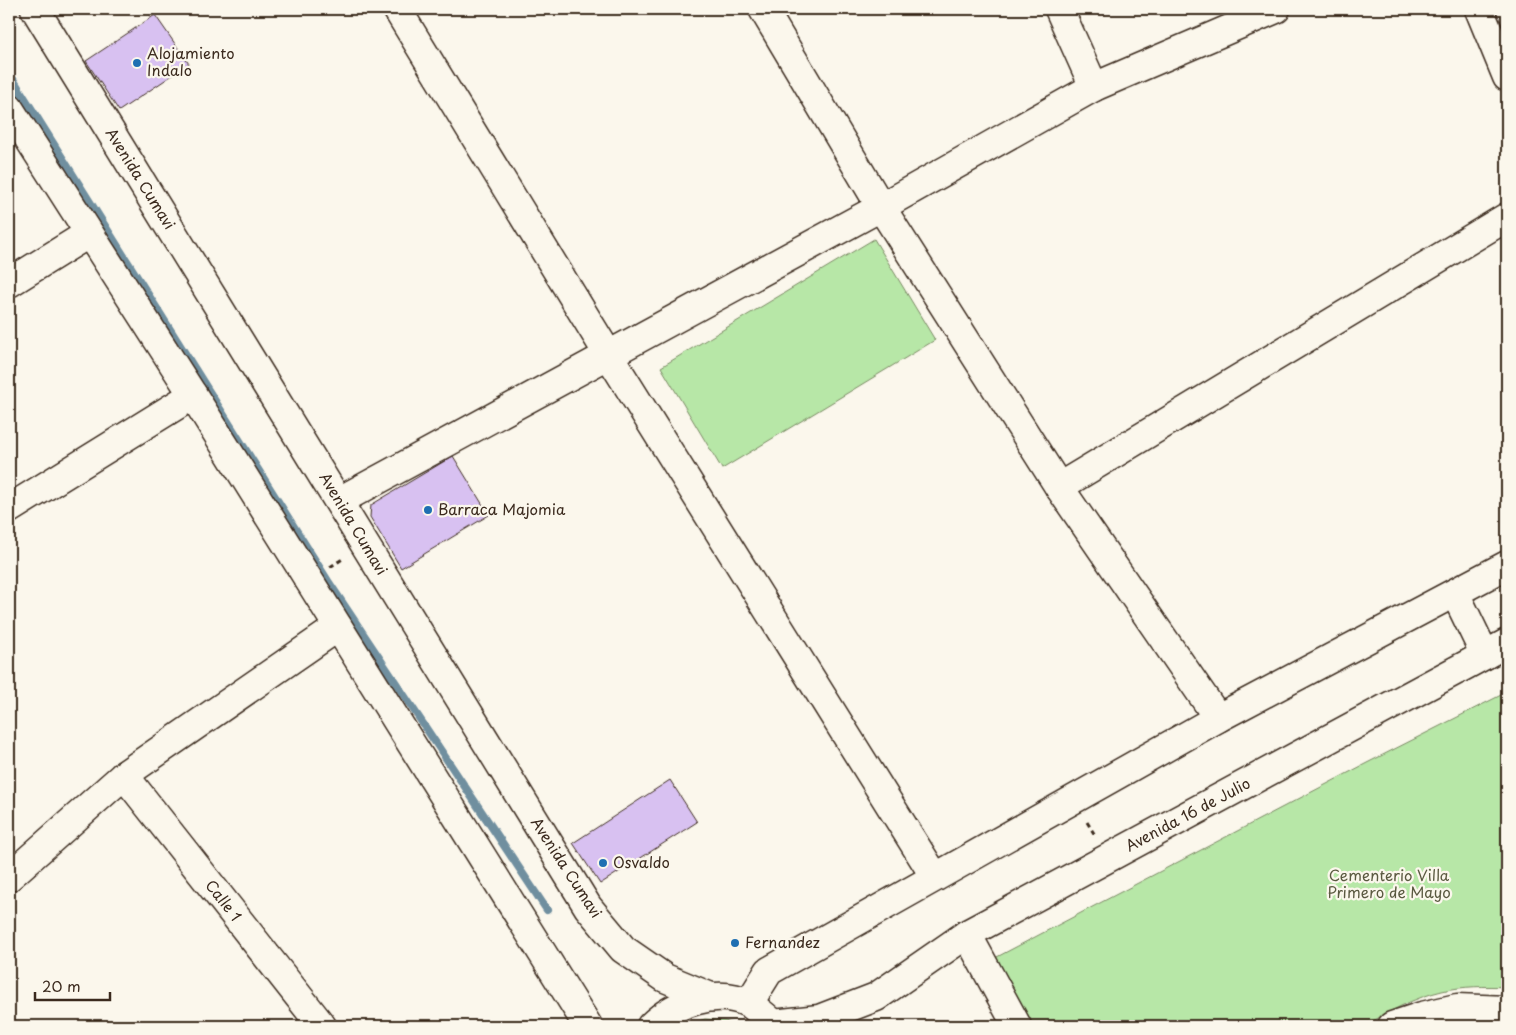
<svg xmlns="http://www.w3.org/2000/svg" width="1516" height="1035" font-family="'Playpen Sans',sans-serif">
  <rect width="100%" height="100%" fill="#fbf7ec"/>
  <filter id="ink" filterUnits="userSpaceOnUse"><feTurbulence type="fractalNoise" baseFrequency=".02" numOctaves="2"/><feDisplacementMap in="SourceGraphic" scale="10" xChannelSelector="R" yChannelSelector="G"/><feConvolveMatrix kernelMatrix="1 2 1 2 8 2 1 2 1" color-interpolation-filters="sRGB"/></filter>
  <g filter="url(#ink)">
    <g fill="#b7e7a7" stroke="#798862">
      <polygon points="874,239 935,340 722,469 661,367"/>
      <path d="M1507 692V987C1486 986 1463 986 1442 991 1416 997 1387 1012 1365 1026H1032L995 958 1367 763Z"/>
      <polygon points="705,1019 725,1021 738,1026 681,1026"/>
    </g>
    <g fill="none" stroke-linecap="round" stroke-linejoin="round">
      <polyline stroke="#708f9f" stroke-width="8" points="9,73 328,581 547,910"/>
    </g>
    <g fill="#d8c1f1" stroke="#3b2a1e">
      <polygon points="155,15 189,64 119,111 86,61"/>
      <polygon points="453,456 489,515 401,568 370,517 371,505"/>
      <polygon points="670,780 697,822 600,884 573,843"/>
    </g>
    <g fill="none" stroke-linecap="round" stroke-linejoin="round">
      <g stroke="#3b2a1e" stroke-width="31">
        <g id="minor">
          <polyline points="397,9 608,354 935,877"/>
          <polyline points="763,9 881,207 1059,487 1218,718"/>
          <polyline points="1059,9 1094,87"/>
          <polyline points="1479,9 1507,77"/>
          <polyline points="9,283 88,234"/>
          <polyline points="1059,487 1507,217"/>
          <polyline points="339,501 881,207 1094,87 1276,9"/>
          <polyline points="9,509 193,395"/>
          <polyline points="1455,593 1485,655"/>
          <polyline points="124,775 322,1026"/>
          <polyline points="9,877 124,775 338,627"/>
          <polyline points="967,934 1017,1026"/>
          <polyline points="749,1003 769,971 1218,718 1507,565"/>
          <polyline points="1392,1026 1422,1016 1457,1008 1507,1010"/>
        </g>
      </g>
      <g stroke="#3b2a1e" stroke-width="31">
        <polyline id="tertiary" points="773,1024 819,1019 876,997 967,934 1507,643"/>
      </g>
      <g stroke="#3b2a1e" stroke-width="31">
        <g id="secondary">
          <polyline points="35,9 588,907 623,949 665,978 711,997"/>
          <polyline points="9,108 193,395 588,1026"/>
          <path d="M651 1026C674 1003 717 988 748 1003 753 1005 757 1010 761 1013 766 1017 771 1021 775 1026"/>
        </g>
      </g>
      <g stroke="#3b2a1e" stroke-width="3" stroke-dasharray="5 4" stroke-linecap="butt">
        <polyline points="330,567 344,558"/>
        <polyline points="1087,822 1095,835"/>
      </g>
      <use href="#minor" stroke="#fbf7ec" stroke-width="28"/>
      <use href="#tertiary" stroke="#fbf7ec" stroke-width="28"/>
      <use href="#secondary" stroke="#fbf7ec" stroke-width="28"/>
    </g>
  </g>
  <g fill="#1f6fb2" stroke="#fbf7ec" stroke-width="2">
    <circle cx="137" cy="63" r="5"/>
    <circle cx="428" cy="510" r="5"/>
    <circle cx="603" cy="863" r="5"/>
    <circle cx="735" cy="943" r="5"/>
  </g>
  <g text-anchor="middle" stroke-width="4.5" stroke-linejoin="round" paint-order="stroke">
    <g font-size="15" fill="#3b2a1e" stroke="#fbf7ec" text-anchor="start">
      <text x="147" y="59">Alojamiento<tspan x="147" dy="17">Indalo</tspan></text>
      <text x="438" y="515">Barraca Majomia</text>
      <text x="613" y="868">Osvaldo</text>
      <text x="745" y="948">Fernandez</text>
    </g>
    <g font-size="15" fill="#3b2a1e" stroke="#fbf7ec">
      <text transform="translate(140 179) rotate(58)" y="5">Avenida Cumavi</text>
      <text transform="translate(353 524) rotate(59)" y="5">Avenida Cumavi</text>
      <text transform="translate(1188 815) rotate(-28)" y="5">Avenida 16 de Julio</text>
      <text transform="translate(566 868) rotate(57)" y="5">Avenida Cumavi</text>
      <text transform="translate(223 901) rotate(52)" y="5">Calle 1</text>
    </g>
    <g font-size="15" fill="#5a5940" stroke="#fbf7ec">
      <text x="1389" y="881">Cementerio Villa<tspan x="1389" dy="17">Primero de Mayo</tspan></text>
    </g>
  </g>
  <rect width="1516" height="1035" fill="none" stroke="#fbf7ec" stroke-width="30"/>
  <rect x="15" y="15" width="1486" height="1005" fill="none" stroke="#3b2a1e" stroke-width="2" filter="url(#ink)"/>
  <path d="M35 992v8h75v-8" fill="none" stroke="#3b2a1e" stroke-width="2.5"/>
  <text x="42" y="992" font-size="15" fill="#3b2a1e" stroke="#fbf7ec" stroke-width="4" paint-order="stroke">20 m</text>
</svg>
